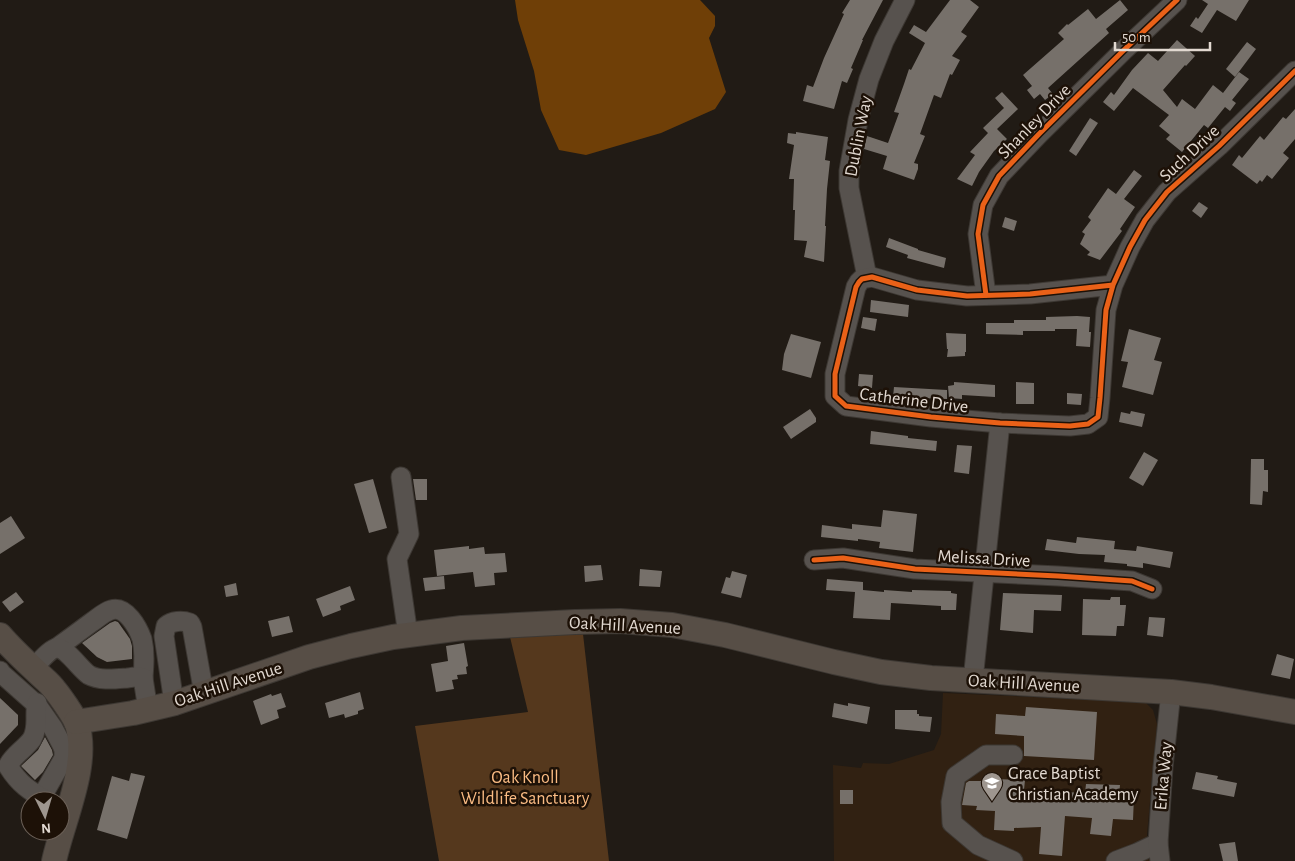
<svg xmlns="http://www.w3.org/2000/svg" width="1295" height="861" font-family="'Alegreya Sans',sans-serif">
  <rect width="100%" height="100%" fill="#211b15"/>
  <polygon fill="#312112" points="943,693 1145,702 1153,710 1157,724 1147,835 1150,861 834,861 833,765 861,768 863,763 889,764 934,750 941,734"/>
  <polygon fill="#55381d" points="583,634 609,861 439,861 415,726 528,712 510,637"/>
  <polygon fill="#6f3f07" points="515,0 700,0 715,16 715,26 709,38 726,92 715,109 661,133 586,155 559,150 541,110 534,71 518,20"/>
  <g fill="#76706a">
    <polygon points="850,0 883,0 862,40 863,40 851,68 853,69 847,83 842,81 834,109 803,101 807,85 813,87 824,58 844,14 842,13"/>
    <polygon points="950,0 970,0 979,7 961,32 967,36 952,56 960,60 952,75 950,74 941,98 934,95 920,134 925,136 914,163 918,164 918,169 914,180 883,169 887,156 864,149 867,136 888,143 899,113 894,112 904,84 909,69 911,70 925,43 909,33 914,25 926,32"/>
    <polygon points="1120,0 1128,10 1106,29 1109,33 1048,88 1053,94 1045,100 1040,94 1034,99 1027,90 1032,86 1023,75 1064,39 1058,33 1067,24 1068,25 1088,9 1096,19"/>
    <polygon points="1202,0 1249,0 1236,21 1217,10 1202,33 1190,26 1196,17 1198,19 1208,4"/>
    <polygon points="1177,40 1195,56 1186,66 1185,65 1163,90 1177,107 1182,99 1195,109 1213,85 1223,93 1239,72 1249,79 1232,100 1236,103 1230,111 1225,107 1208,128 1204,125 1182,152 1166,139 1170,135 1159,126 1169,115 1133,88 1114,111 1103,102 1111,92 1114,95 1132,70 1148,53 1158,61"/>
    <polygon points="1247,42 1256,49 1235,77 1226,69"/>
    <polygon points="1002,92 1018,109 997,129 1007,139 994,151 979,172 972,186 957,179 975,155 970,152 988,133 983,128 1004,108 995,98"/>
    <polygon points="1295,109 1295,139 1283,153 1289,158 1272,179 1267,175 1262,182 1260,180 1257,184 1232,165 1239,155 1242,158 1260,136 1264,140 1283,117 1286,119"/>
    <polygon points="1090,118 1098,123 1076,156 1069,151"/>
    <polygon points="796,132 828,137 825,160 830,161 827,189 825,226 826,226 824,262 804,257 807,241 794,240 795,210 793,210 794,179 789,179 794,145 787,143 788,133 796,134"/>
    <polygon points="1134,170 1142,176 1124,199 1135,207 1120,229 1122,231 1100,260 1087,255 1090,252 1080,244 1085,234 1082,232 1091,220 1088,217 1108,188 1116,194"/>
    <polygon points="1199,202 1208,208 1201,218 1192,211"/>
    <polygon points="1005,217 1017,221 1014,231 1002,227"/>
    <polygon points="889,238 918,249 918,250 946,258 944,268 907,258 908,255 886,247"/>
    <polygon points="871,300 909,305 908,317 870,312"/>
    <polygon points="1077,316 1090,317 1089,332 1091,332 1090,347 1076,346 1077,329 1055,329 1055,331 1023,331 1023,335 986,334 986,323 1014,323 1014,320 1046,320 1046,317"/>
    <polygon points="863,317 877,319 875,331 861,328"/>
    <polygon points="1129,329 1161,338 1154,360 1162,362 1153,395 1122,387 1128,362 1121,361"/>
    <polygon points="946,333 966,334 966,352 965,352 965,356 947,357 948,349 947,349"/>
    <polygon points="791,334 821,342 811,378 782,370 784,354"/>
    <polygon points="859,374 873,375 872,388 858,386"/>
    <polygon points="954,382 995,385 995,397 962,395 962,399 949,398 948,386 954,385"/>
    <polygon points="1016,382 1034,383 1034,404 1016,404"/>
    <polygon points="894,387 947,390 947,399 893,397"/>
    <polygon points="1067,393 1082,394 1081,405 1067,404"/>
    <polygon points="810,409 816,418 816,422 791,439 783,427"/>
    <polygon points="1131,411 1145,414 1142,427 1119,422 1121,412 1130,414"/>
    <polygon points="871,431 908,436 908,438 937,441 936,451 870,444"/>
    <polygon points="957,445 972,446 969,474 954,472"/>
    <polygon points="1144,452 1158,460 1143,486 1129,478"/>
    <polygon points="1251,459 1264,459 1264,470 1268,470 1268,492 1263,491 1262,505 1250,504"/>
    <polygon points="373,479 387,528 369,533 354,484"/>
    <polygon points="413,479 427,479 427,500 416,500"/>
    <polygon points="883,510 917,514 913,552 879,548 880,542 858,539 858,541 821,537 822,525 852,529 852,524 881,527"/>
    <polygon points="11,516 25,538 0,554 0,523"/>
    <polygon points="1077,537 1115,541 1114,549 1136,551 1137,546 1173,552 1170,568 1143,563 1143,568 1127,566 1127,564 1104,562 1105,555 1079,554 1045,550 1047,539 1076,543"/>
    <polygon points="469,546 469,549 484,547 485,554 505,553 507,572 494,573 495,585 475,587 473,572 437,576 434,550"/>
    <polygon points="601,565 603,580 585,582 584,566"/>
    <polygon points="640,569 662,571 660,587 639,586"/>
    <polygon points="732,571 747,575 741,598 721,593 726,577 730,578"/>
    <polygon points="444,576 445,589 425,591 423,578"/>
    <polygon points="827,579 863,582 863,590 884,592 884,590 912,592 912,590 951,591 951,593 957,594 956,610 941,610 941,606 891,603 890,620 853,618 855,592 826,590"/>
    <polygon points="236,583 238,595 226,597 224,586"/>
    <polygon points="350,586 355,600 340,606 341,610 323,617 316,599"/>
    <polygon points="16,592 24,602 10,612 2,602"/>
    <polygon points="1003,593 1062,595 1061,611 1034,610 1033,633 1000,630"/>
    <polygon points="1111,597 1120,597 1120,605 1126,605 1124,626 1117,626 1116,636 1082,635 1083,599 1110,600"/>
    <polygon points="289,616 293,632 272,637 268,621"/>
    <polygon points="1149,617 1165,618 1163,637 1147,635"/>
    <polygon points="115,621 118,622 130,639 132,646 132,659 107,662 97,657 82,643 110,623"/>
    <polygon points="464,643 468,666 466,667 467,674 457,675 458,679 452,680 454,689 436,692 431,664 448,661 446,646"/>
    <polygon points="1277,654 1294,659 1290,679 1271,675"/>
    <polygon points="360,692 364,709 358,711 358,714 345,718 344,714 329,718 325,703"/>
    <polygon points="281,693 286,707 277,710 279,718 261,725 253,701 271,694 272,696"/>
    <polygon points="0,698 18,715 18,725 0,744"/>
    <polygon points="834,703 848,706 848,703 870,707 867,724 832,717"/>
    <polygon points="1026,707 1097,712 1094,760 1024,756 1024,736 995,734 996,714 1025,716"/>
    <polygon points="895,710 917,710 917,714 919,714 919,716 932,717 930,732 895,729"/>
    <polygon points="45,737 52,750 53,755 43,772 35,780 21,766 38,750"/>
    <polygon points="1196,772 1218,776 1217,779 1237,783 1234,797 1192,789"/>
    <polygon points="131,773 145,776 127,839 97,830 112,776 129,781"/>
    <polygon points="992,779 1025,780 1024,790 1085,793 1086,784 1120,785 1119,796 1134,797 1133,820 1113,819 1111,836 1090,834 1092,818 1065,816 1062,856 1039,854 1041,827 1014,828 1014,831 994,830 995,811 976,810 977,806 962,805 966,783 969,781 992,781"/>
    <rect x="840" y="790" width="13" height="14"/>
    <polygon points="1235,842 1238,861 1223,861 1219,844"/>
  </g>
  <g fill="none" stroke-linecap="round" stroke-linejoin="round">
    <g stroke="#3d3833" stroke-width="21">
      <g id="minor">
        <polyline points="867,277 849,188 849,171 858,120 869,79 884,41 905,0"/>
        <polyline points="1113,285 1030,294 967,296 917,290 872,277 862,279 859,282 856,287 835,374 835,396 846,406 931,417 1000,423 1070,426 1088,424 1098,417 1100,398 1106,310 1113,285 1130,247 1145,220 1167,192 1219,146 1295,71"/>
        <polyline points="986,295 978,234 983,205 999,176 1039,134 1125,49 1177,0"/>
        <polyline points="401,477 409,534 397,559 408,635"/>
        <polyline points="814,560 843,558 915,569 1058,576 1132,581 1152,589"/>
        <path d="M58 647C69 639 80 631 92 622 98 618 104 612 111 610 126 605 138 628 142 639 145 652 144 665 143 678"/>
        <path d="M33 669C38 663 50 649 56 648 66 647 80 669 89 675 100 681 115 679 128 678 133 677 138 676 143 678L148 710"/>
        <polyline points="0,671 1,673 37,705 53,728 62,745 64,750 64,758 41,798"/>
        <polyline points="973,680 1000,423"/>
        <path d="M37 703C34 715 39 727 32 739 25 749 13 755 8 766 19 784 30 791 47 801"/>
        <path d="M174 703 164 636 166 626C172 621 182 620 190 623L192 627 204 694"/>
        <polyline points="1013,755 986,755 956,776 951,802 952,823 978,845 1013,861"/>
        <polyline points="1116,861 1137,853 1158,843"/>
        <polyline points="1160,861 1158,843 1163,767 1171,692"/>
      </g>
    </g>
    <g stroke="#3d3833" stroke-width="26">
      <g id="major">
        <path d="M0 635C12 649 25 661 38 673 43 678 50 683 54 689 60 696 74 716 77 724 90 764 63 820 54 861"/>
        <polyline points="76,722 133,713 175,703 309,657 351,646 393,637 462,628 575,622 620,621 672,625 725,635 834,662 881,672 931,678 1171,692 1211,697 1295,712"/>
      </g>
    </g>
    <use href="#minor" stroke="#57524e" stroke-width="19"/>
    <use href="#major" stroke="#574e46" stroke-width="24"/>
    <g stroke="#1d1107" stroke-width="8">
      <g id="cycleway">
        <polyline points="1113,285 1030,294 967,296 917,290 872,277 862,279 859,282 856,287 835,374 835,396 846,406 931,417 1000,423 1070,426 1088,424 1098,417 1100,398 1106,310 1113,285 1130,247 1145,220 1167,192 1219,146 1295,71"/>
        <polyline points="986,295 978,234 983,205 999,176 1039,134 1125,49 1177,0"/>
        <polyline points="814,560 843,558 915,569 1058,576 1132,581 1152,589"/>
      </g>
    </g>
    <use href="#cycleway" stroke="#ea6118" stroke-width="5"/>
  </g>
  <defs>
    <g id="school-pin" transform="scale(1.125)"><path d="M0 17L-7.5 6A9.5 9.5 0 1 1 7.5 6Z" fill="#9e968f" stroke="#1d1107"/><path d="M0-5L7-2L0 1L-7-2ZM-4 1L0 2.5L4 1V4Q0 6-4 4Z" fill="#fff"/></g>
  </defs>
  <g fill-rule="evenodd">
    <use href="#school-pin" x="992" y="783"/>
  </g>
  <g text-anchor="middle" stroke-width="5" stroke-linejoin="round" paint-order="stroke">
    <g font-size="18" fill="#e2d9d1" stroke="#1d1107">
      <text transform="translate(1034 121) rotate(-46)" y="6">Shanley Drive</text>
      <text transform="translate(858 136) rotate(-79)" y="6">Dublin Way</text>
      <text transform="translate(1189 153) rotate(-43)" y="6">Such Drive</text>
      <text transform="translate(914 400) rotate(7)" y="6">Catherine Drive</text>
      <text transform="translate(984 558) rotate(3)" y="6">Melissa Drive</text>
      <text transform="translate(625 625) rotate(3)" y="6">Oak Hill Avenue</text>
      <text transform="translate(1024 683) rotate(3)" y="6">Oak Hill Avenue</text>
      <text transform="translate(228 684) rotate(-18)" y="6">Oak Hill Avenue</text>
      <text transform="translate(1163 776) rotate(-85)" y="6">Erika Way</text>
    </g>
    <g font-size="18" fill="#e2d9d1" stroke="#1d1107" text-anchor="start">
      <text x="1008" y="779">Grace Baptist<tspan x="1008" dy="21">Christian Academy</tspan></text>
    </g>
    <g font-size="18" fill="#fbbc84" stroke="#1d1107">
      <text x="525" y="783">Oak Knoll<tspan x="525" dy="21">Wildlife Sanctuary</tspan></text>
    </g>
  </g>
  <g transform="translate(45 816) rotate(175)"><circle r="24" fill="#1d1107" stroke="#6c6158"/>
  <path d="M0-4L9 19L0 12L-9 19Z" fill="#9e968f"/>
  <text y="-8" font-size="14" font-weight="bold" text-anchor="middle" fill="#e2d9d1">N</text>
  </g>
  <path d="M1115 42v8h95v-8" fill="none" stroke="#e2d9d1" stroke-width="2.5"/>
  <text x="1122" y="42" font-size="15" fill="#e2d9d1" stroke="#1d1107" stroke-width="4" paint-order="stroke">50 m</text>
</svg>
